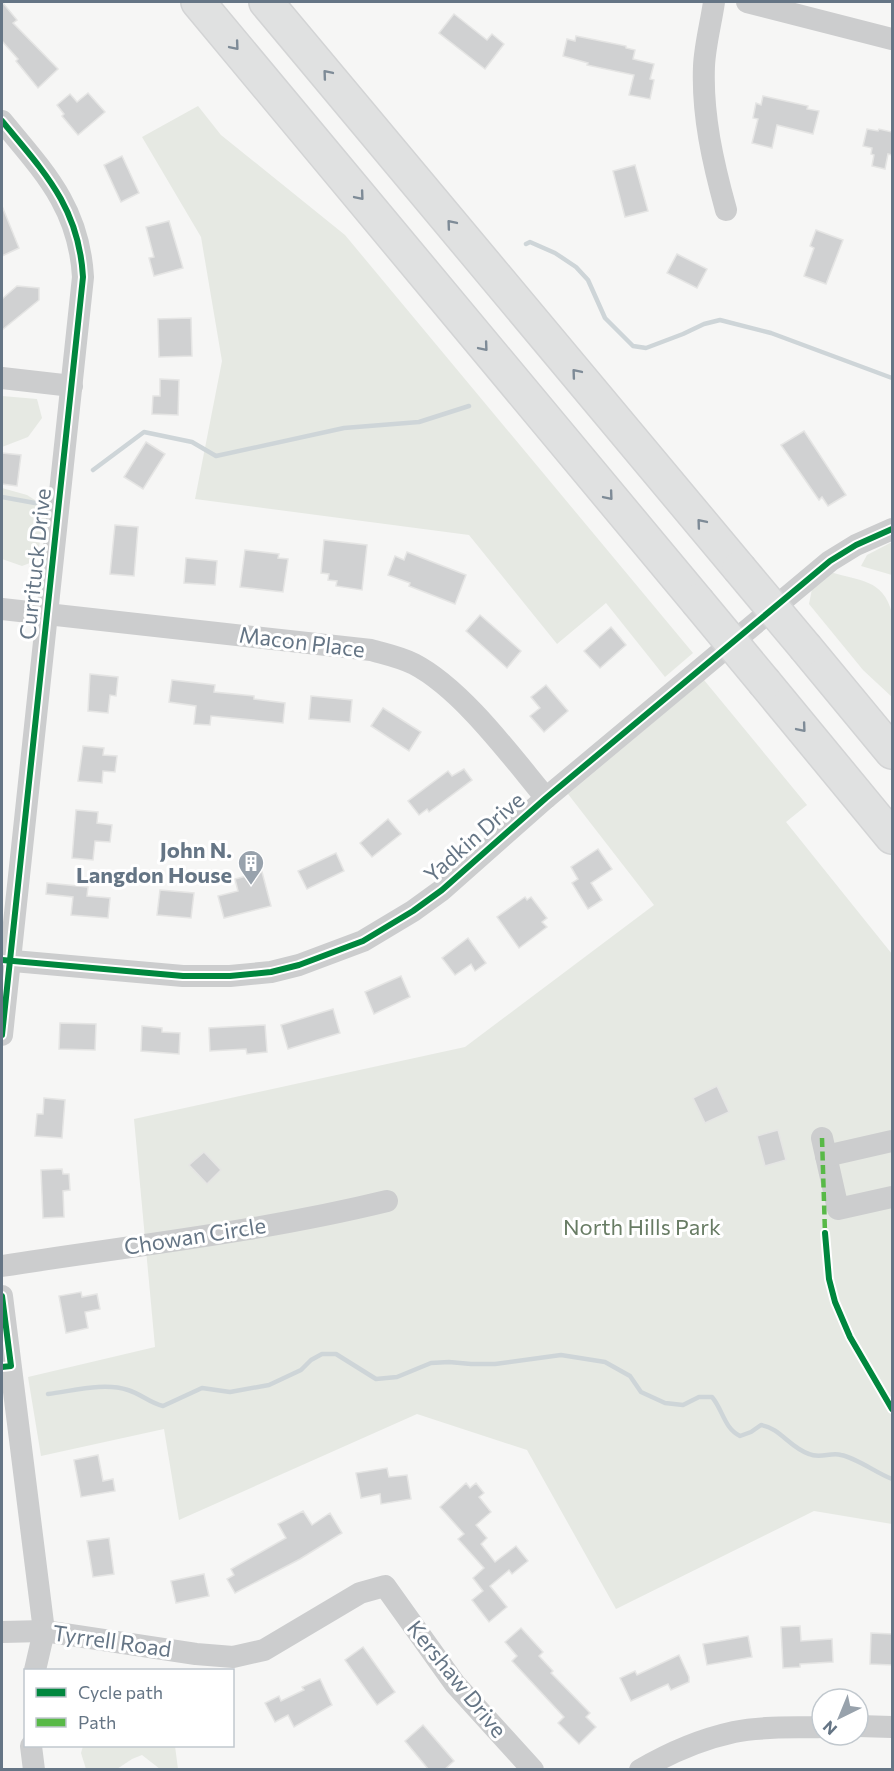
<svg xmlns="http://www.w3.org/2000/svg" width="894" height="1771" font-family="Commissioner,sans-serif">
  <rect width="100%" height="100%" fill="#f6f6f5"/>
  <g fill="#e6e9e3">
    <polygon points="198,106 221,135 345,235 693,653 665,677 606,603 557,644 469,535 195,499 222,361 201,237 142,137"/>
    <polygon points="2,396 37,399 42,418 28,437 2,447"/>
    <polygon points="2,488 27,495 49,509 35,561 22,566 2,559"/>
    <polygon points="892,542 892,575 861,566 867,555"/>
    <path d="M830 572C860 581 883 579 892 613V697L863 670 809 604 812 589Z"/>
    <polygon points="704,680 807,805 786,822 892,954 892,1524 814,1511 616,1609 527,1450 417,1414 179,1520 164,1429 41,1456 28,1377 155,1347 134,1119 465,1047 654,905 568,794"/>
    <polygon points="83,1746 175,1746 178,1769 160,1769 142,1755 132,1759 117,1769 86,1769 81,1753"/>
  </g>
  <g fill="none" stroke-linecap="round" stroke-linejoin="round">
    <g stroke="#ced5d8" stroke-width="4.5">
      <polyline points="526,244 530,242 555,253 576,267 588,280 605,318 633,346 646,348 683,334 704,324 720,320 771,333 892,378"/>
      <polyline points="93,470 144,432 192,442 216,456 344,428 419,422 469,406"/>
      <polyline points="2,497 35,503"/>
      <path d="M48 1394C73 1391 104 1382 128 1390 141 1394 150 1403 163 1406L202 1388 230 1392 269 1385 301 1370 311 1360 322 1354H336L376 1379 397 1377 431 1363 449 1362 471 1364H495L561 1355 605 1362 630 1376 641 1392 665 1403 683 1405 699 1397H712C723 1410 724 1428 740 1436L751 1432 761 1425C780 1428 790 1448 809 1454 820 1459 831 1452 841 1455 857 1458 876 1473 892 1479"/>
    </g>
  </g>
  <g fill="#d0d1d2" stroke="#e5e5e4" stroke-width="1.5">
    <polygon points="2,2 17,20 13,23 58,69 38,88 16,61 18,59 2,41"/>
    <polygon points="454,14 487,40 492,34 504,44 485,69 439,33"/>
    <polygon points="576,36 626,46 626,48 635,50 633,59 654,64 650,79 654,80 650,99 629,95 634,75 587,65 588,63 563,56 567,39 575,41"/>
    <polygon points="88,93 105,112 78,135 62,116 64,114 57,105 70,94 77,102"/>
    <polygon points="763,96 808,106 807,109 819,111 813,134 777,125 772,148 752,143 758,119 753,118 756,103 761,105"/>
    <polygon points="867,129 878,131 879,129 892,132 892,155 888,154 885,169 872,166 874,155 871,154 872,148 863,146"/>
    <polygon points="122,156 139,193 121,202 104,165"/>
    <polygon points="635,165 648,211 625,217 613,171"/>
    <polygon points="2,206 19,248 2,256"/>
    <polygon points="169,221 183,268 154,276 149,258 154,257 146,227"/>
    <polygon points="816,230 843,240 826,284 804,276 814,248 810,246"/>
    <polygon points="677,254 707,269 697,288 667,273"/>
    <polygon points="17,286 39,288 39,300 2,330 2,299"/>
    <polygon points="191,318 192,356 159,357 158,319"/>
    <polygon points="160,379 179,380 178,415 152,414 153,396 160,396"/>
    <polygon points="804,431 846,495 828,506 822,497 819,500 781,445"/>
    <polygon points="146,442 165,454 143,489 124,477"/>
    <polygon points="2,453 21,455 17,486 2,484"/>
    <polygon points="115,525 138,527 134,576 110,574"/>
    <polygon points="324,540 367,545 362,590 336,586 337,581 328,580 329,574 321,573"/>
    <polygon points="245,550 279,554 278,558 288,559 283,592 240,587"/>
    <polygon points="407,552 466,575 455,604 409,586 410,583 388,575 395,556 404,560"/>
    <polygon points="186,558 217,561 215,585 184,583"/>
    <polygon points="480,615 521,651 507,668 466,631"/>
    <polygon points="611,627 626,645 600,668 584,651"/>
    <polygon points="90,674 118,677 116,696 110,695 108,713 88,711"/>
    <polygon points="172,680 215,685 214,692 254,696 254,699 285,703 283,723 211,716 210,725 194,724 196,706 169,702"/>
    <polygon points="546,685 568,711 544,732 530,716 540,708 531,697"/>
    <polygon points="311,696 352,700 350,722 309,719"/>
    <polygon points="383,708 421,732 409,751 371,726"/>
    <polygon points="83,746 104,748 103,755 117,756 115,772 103,771 102,783 78,781"/>
    <polygon points="464,769 472,780 429,812 427,809 419,815 408,801 448,771 452,776"/>
    <polygon points="76,810 98,812 97,823 112,825 110,842 95,841 93,860 72,858"/>
    <polygon points="388,819 401,834 372,857 360,843"/>
    <polygon points="598,849 612,869 591,883 602,900 588,909 572,883 578,879 571,867"/>
    <polygon points="336,853 344,871 307,889 298,871"/>
    <polygon points="262,872 271,906 224,918 218,896 238,891 235,879"/>
    <polygon points="47,883 88,887 87,896 110,898 108,918 71,915 73,897 46,894"/>
    <polygon points="160,890 194,893 191,918 157,915"/>
    <polygon points="525,897 527,900 531,897 547,918 542,922 547,927 519,948 497,917"/>
    <polygon points="468,938 486,963 475,971 471,964 455,975 442,958"/>
    <polygon points="401,976 410,997 374,1014 365,992"/>
    <polygon points="333,1009 340,1033 288,1049 281,1025"/>
    <polygon points="60,1023 96,1024 95,1050 59,1049"/>
    <polygon points="265,1025 267,1052 247,1054 246,1049 210,1051 209,1028"/>
    <polygon points="142,1026 162,1028 162,1032 180,1033 179,1054 141,1051"/>
    <polygon points="717,1086 729,1112 705,1123 693,1098"/>
    <polygon points="44,1098 65,1100 62,1138 35,1136 37,1114 43,1114"/>
    <polygon points="778,1130 786,1160 765,1166 757,1136"/>
    <polygon points="204,1152 221,1170 207,1184 189,1165"/>
    <polygon points="62,1169 63,1174 69,1174 70,1190 63,1191 64,1217 43,1218 41,1170"/>
    <polygon points="81,1292 82,1297 97,1294 100,1309 85,1312 88,1328 66,1333 59,1296"/>
    <polygon points="98,1455 103,1481 113,1479 115,1491 81,1497 74,1460"/>
    <polygon points="387,1468 389,1477 407,1475 411,1499 381,1504 380,1494 361,1498 356,1473"/>
    <polygon points="466,1483 470,1488 476,1483 484,1493 479,1497 491,1512 476,1525 487,1538 481,1544 495,1562 516,1546 528,1561 512,1574 509,1570 490,1586 507,1607 489,1622 472,1600 483,1591 473,1578 484,1568 458,1539 464,1534 440,1507"/>
    <polygon points="303,1511 312,1525 330,1513 342,1533 300,1559 235,1593 227,1579 234,1575 231,1569 286,1538 278,1524"/>
    <polygon points="109,1538 114,1574 93,1577 87,1541"/>
    <polygon points="204,1574 209,1596 176,1603 171,1581"/>
    <polygon points="800,1626 801,1641 832,1639 833,1662 800,1664 800,1667 783,1668 781,1627"/>
    <polygon points="521,1628 543,1652 539,1656 553,1671 551,1673 590,1713 586,1717 596,1727 579,1744 558,1723 564,1717 512,1661 517,1656 505,1642"/>
    <polygon points="871,1633 892,1634 892,1665 870,1664"/>
    <polygon points="748,1636 752,1657 707,1665 703,1644"/>
    <polygon points="363,1647 395,1692 377,1705 345,1660"/>
    <polygon points="679,1655 689,1677 689,1682 671,1690 668,1684 631,1701 620,1678 635,1671 637,1675"/>
    <polygon points="320,1679 332,1705 294,1727 288,1715 275,1722 265,1703 279,1696 281,1701 304,1690 302,1687"/>
    <polygon points="423,1725 454,1761 444,1770 429,1770 405,1741"/>
  </g>
  <g fill="none" stroke-linecap="round" stroke-linejoin="round">
    <g stroke="#d3d4d5" stroke-width="36">
      <g id="highway">
        <polyline points="198,2 697,601"/>
        <polyline points="266,2 739,568"/>
        <polyline points="806,648 892,752"/>
        <polyline points="765,683 892,837"/>
      </g>
    </g>
    <g stroke="#cccdce" stroke-width="22">
      <path d="M714 2C711 23 705 45 704 66 702 115 713 163 726 210"/>
      <polyline points="747,2 892,39"/>
      <path d="M2 121C44 172 79 207 83 277L2 1035"/>
      <polyline points="2,378 72,386"/>
      <path d="M2 609 371 650C385 654 400 657 414 664 462 689 511 756 546 798"/>
      <polyline points="2,960 183,976 230,976 271,972 299,965 363,941 413,911 442,890 546,798 830,561 856,545 892,529"/>
      <polyline points="822,1138 838,1209 892,1197"/>
      <polyline points="826,1156 892,1141"/>
      <path d="M2 1266C130 1246 260 1232 387 1201"/>
      <polyline points="2,1296 44,1631 35,1670"/>
      <polyline points="2,1632 44,1631 196,1654 233,1657 264,1650 360,1593 385,1586 455,1684 533,1770"/>
      <polyline points="858,1726 892,1727"/>
      <polyline points="31,1746 34,1770"/>
      <path d="M640 1770C669 1753 702 1739 734 1732 763 1726 793 1728 822 1727"/>
    </g>
    <use href="#highway" stroke="#e0e1e1" stroke-width="33"/>
    <g stroke="#d3d4d5" stroke-width="36" stroke-linecap="butt">
      <g id="highway-bridge">
        <polyline points="739,568 806,648"/>
        <polyline points="697,601 765,683"/>
      </g>
    </g>
    <use href="#highway-bridge" stroke="#e0e1e1" stroke-width="33"/>
    <polyline stroke="#58b947" stroke-width="4.5" stroke-dasharray="9 4.5" stroke-linecap="butt" points="822,1138 825,1233"/>
    <g stroke="#fff" stroke-width="10">
      <g id="cycleway">
        <path d="M2 121C44 172 79 207 83 277L2 1035"/>
        <polyline points="2,960 183,976 230,976 271,972 299,965 363,941 413,911 442,890 546,798 830,561 856,545 892,529"/>
        <polyline points="825,1233 829,1279 835,1302 850,1337 892,1409"/>
        <polyline points="2,1296 11,1366 2,1367"/>
      </g>
    </g>
    <use href="#cycleway" stroke="#00873e" stroke-width="6"/>
  </g>
  <defs><path id="oneway-chevron" d="M-2-3.5L2.5 0L-2 3.5" fill="none" stroke-width="1.6" stroke-linecap="round" stroke-linejoin="round" transform="scale(1.5)"/></defs>
  <g stroke="#7e8b97">
    <use href="#oneway-chevron" transform="translate(235 46) rotate(50)"/>
    <use href="#oneway-chevron" transform="translate(327 74) rotate(-130)"/>
    <use href="#oneway-chevron" transform="translate(360 196) rotate(50)"/>
    <use href="#oneway-chevron" transform="translate(451 224) rotate(-130)"/>
    <use href="#oneway-chevron" transform="translate(484 347) rotate(50)"/>
    <use href="#oneway-chevron" transform="translate(576 373) rotate(-130)"/>
    <use href="#oneway-chevron" transform="translate(609 496) rotate(50)"/>
    <use href="#oneway-chevron" transform="translate(701 523) rotate(-130)"/>
    <use href="#oneway-chevron" transform="translate(802 728) rotate(50)"/>
  </g>
  <defs>
    <g id="building-pin" transform="scale(1.35)"><path d="M0 17L-7.5 6A9.5 9.5 0 1 1 7.5 6Z" fill="#98a2ac" stroke="#fff"/><path d="M-4-6H4V6H1V3H-1V6H-4ZM-2.5-4.3h1.7v1.8h-1.7ZM.8-4.3h1.7v1.8H.8ZM-2.5-1h1.7V.8h-1.7ZM.8-1h1.7V.8H.8Z" fill="#fff"/></g>
  </defs>
  <g fill-rule="evenodd">
    <use href="#building-pin" x="251" y="863"/>
  </g>
  <g text-anchor="middle" stroke-width="6" stroke-linejoin="round" paint-order="stroke">
    <g font-size="22" fill="#657585" stroke="#fff">
      <text transform="translate(35 564) rotate(-84)" y="8">Currituck Drive</text>
      <text transform="translate(302 642) rotate(7)" y="8">Macon Place</text>
      <text transform="translate(474 837) rotate(-41)" y="8">Yadkin Drive</text>
      <text transform="translate(195 1236) rotate(-9)" y="8">Chowan Circle</text>
      <text transform="translate(112 1641) rotate(8)" y="8">Tyrrell Road</text>
      <text transform="translate(457 1679) rotate(51)" y="8">Kershaw Drive</text>
    </g>
    <g font-size="22" font-weight="bold" fill="#657585" stroke="#fff" text-anchor="end">
      <text x="232" y="858">John N.<tspan x="232" dy="25">Langdon House</tspan></text>
    </g>
    <g font-size="22" fill="#687c64" stroke="#fff">
      <text x="642" y="1235">North Hills Park</text>
    </g>
  </g>
  <rect width="894" height="1771" fill="none" stroke="#657585" stroke-width="6"/>
  <rect x="24" y="1669" width="210" height="78" fill="#ffffff" stroke="#c1c8ce" stroke-width="1.5"/>
  <rect x="36" y="1688" width="30" height="9" fill="#00873e" stroke="#c1c8ce" stroke-width="1.5"/>
  <text x="78" y="1699" font-size="18" fill="#657585">Cycle path</text>
  <rect x="36" y="1718" width="30" height="9" fill="#58b947" stroke="#c1c8ce" stroke-width="1.5"/>
  <text x="78" y="1729" font-size="18" fill="#657585">Path</text>
  <g transform="translate(840 1717) rotate(223)"><circle r="28" fill="#ffffff" stroke="#c1c8ce" stroke-width="1.5"/>
  <path d="M0-4.5L10 22L0 15L-10 22Z" fill="#98a2ac"/>
  <text y="-9" font-size="16" font-weight="bold" text-anchor="middle" fill="#657585">N</text>
  </g>
</svg>
